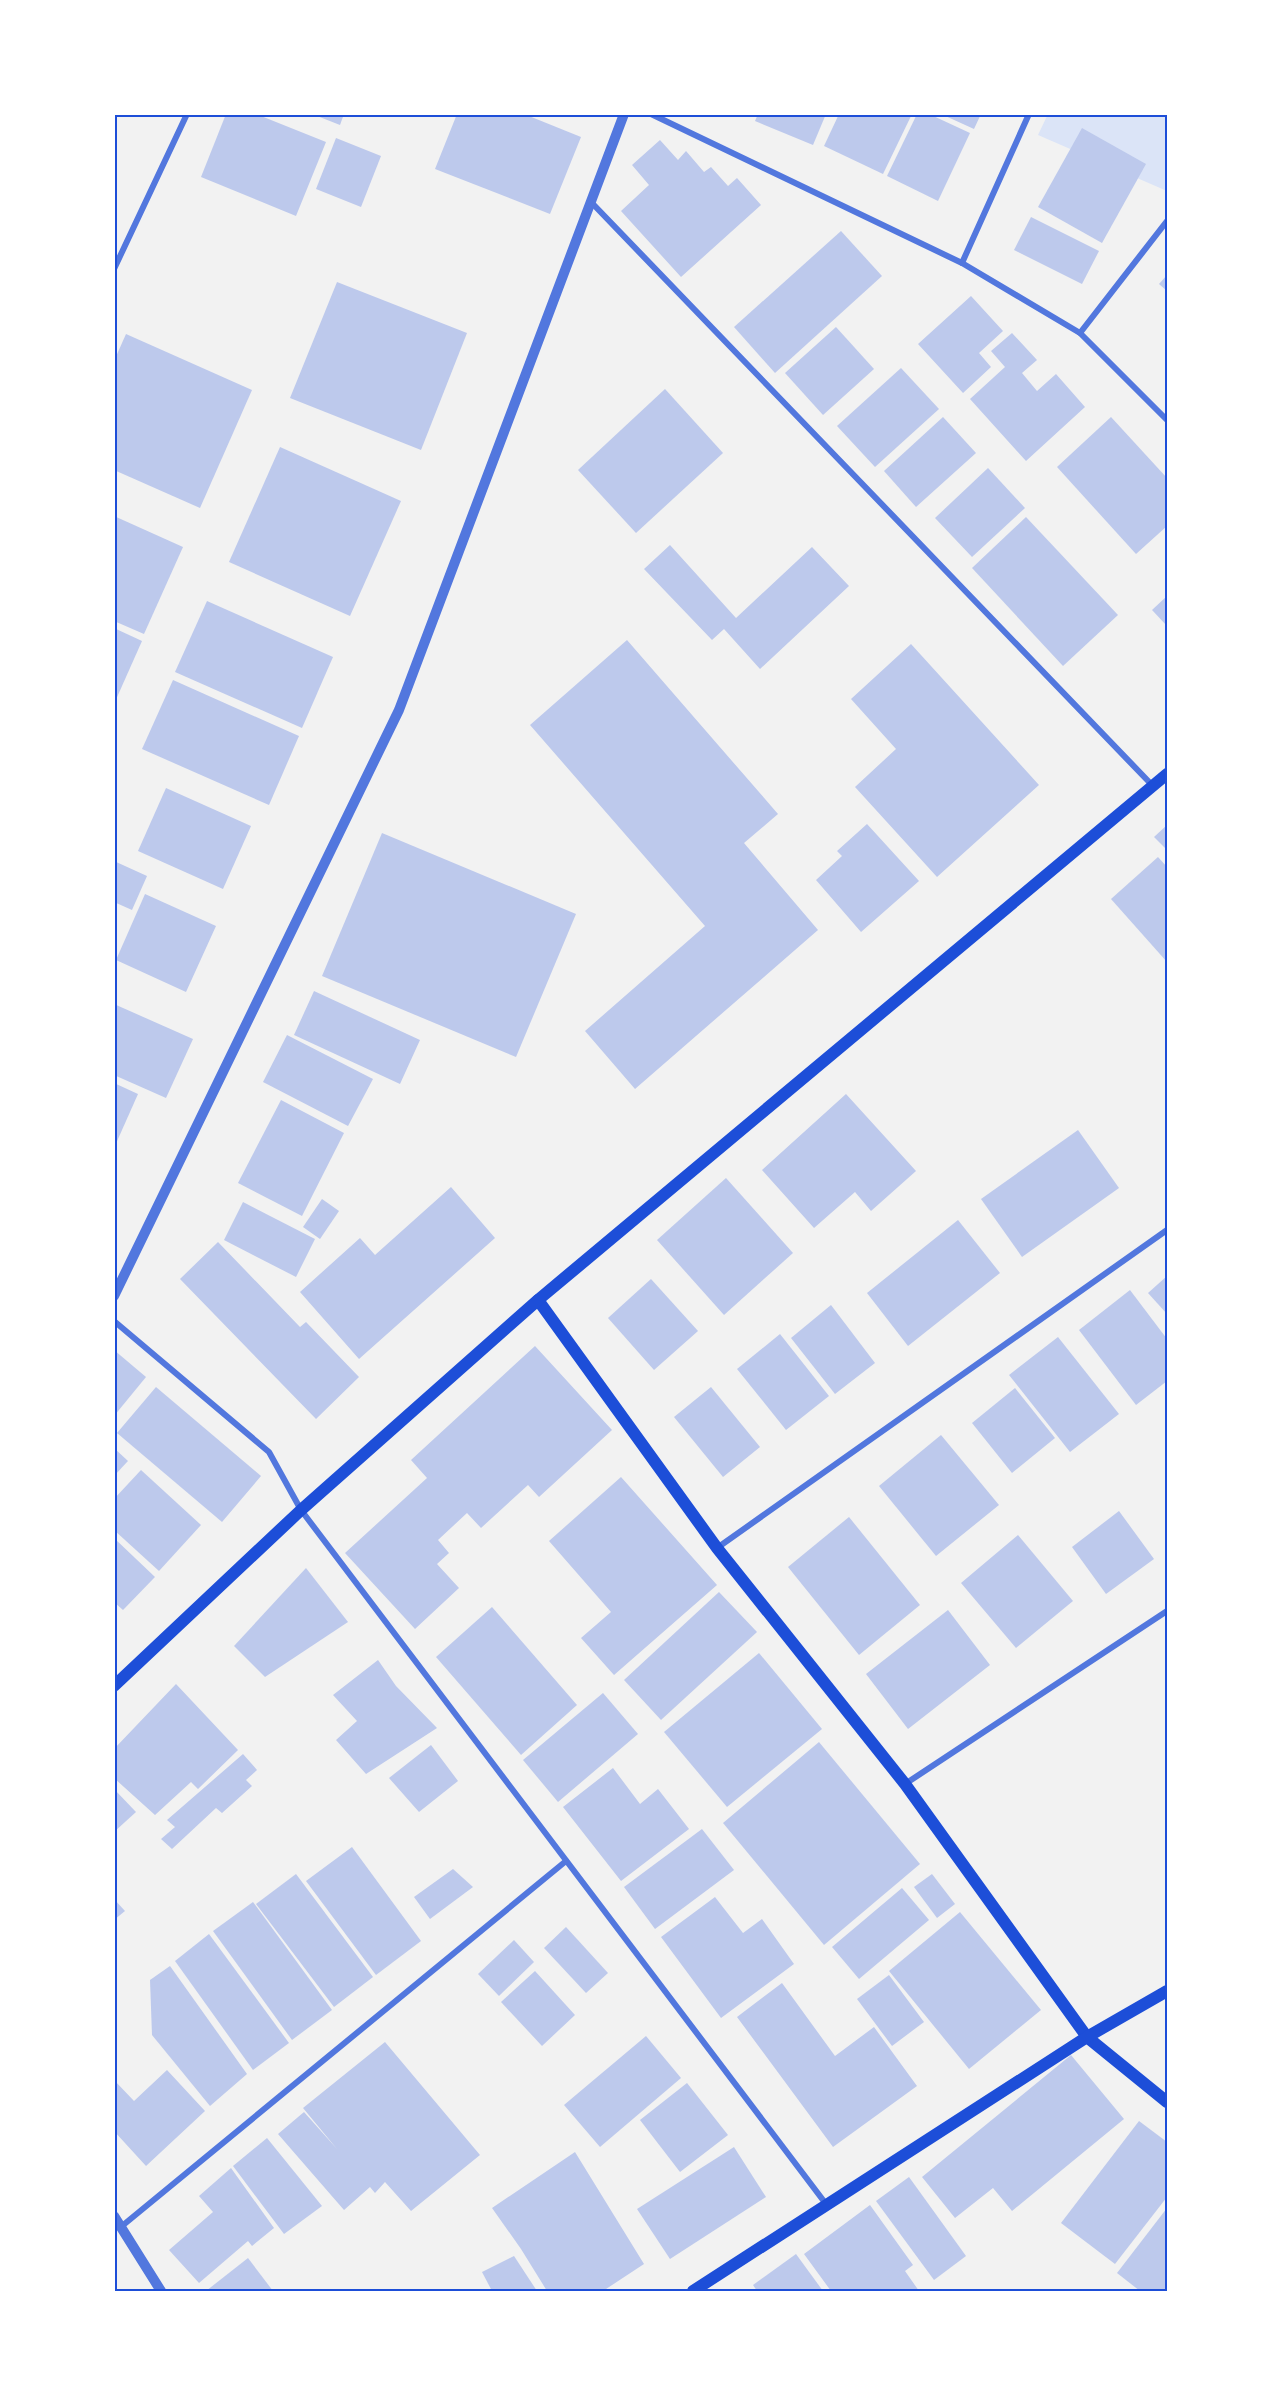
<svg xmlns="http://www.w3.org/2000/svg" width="1281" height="2405" font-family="Figtree,sans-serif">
  <rect width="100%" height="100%" fill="#f2f2f2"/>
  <polygon fill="#dbe4f7" points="1048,114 1167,114 1167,191 1038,135"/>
  <g fill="#bdc9ec">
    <polygon points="226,114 256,114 326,142 296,216 201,177"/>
    <polygon points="312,114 344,114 340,125"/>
    <polygon points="457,114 524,114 581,137 550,214 435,169"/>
    <polygon points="758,114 826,114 813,145 755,121"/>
    <polygon points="839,114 912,114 883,174 824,146"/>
    <polygon points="917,114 929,114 970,133 938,201 887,176"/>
    <polygon points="941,114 981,114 974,129"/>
    <polygon points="1082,128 1146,164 1102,243 1038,207"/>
    <polygon points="336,138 381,156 361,207 316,189"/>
    <polygon points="660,140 678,160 686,151 704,172 711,167 728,186 737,178 761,205 681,277 621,211 649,185 632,165"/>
    <polygon points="1031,217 1099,251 1082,284 1014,250"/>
    <polygon points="841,231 882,276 775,373 734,327"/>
    <polygon points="1167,275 1167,291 1159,284"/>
    <polygon points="337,282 467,333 421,450 290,398"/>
    <polygon points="971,296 1003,331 979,353 991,367 963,393 918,344"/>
    <polygon points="836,327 874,369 823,415 785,373"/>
    <polygon points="1012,333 1037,360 1022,373 1037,391 1056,374 1085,407 1026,461 970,399 1005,367 991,351"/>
    <polygon points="126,334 252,390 200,508 114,470 114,361"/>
    <polygon points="901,368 939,409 875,467 837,426"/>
    <polygon points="665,389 723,453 636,533 578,470"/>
    <polygon points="943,417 976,453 916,507 884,471"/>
    <polygon points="1111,417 1167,478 1167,526 1136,554 1057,467"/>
    <polygon points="280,447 401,501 350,616 229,562"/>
    <polygon points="988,468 1025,508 972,557 935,518"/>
    <polygon points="114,516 183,547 144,634 114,621"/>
    <polygon points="1026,517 1118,615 1063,666 972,568"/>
    <polygon points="670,545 736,618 812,547 849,586 760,669 724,629 712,640 644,569"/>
    <polygon points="1167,596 1167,626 1152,610"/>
    <polygon points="207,601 333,657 302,728 175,672"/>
    <polygon points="114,628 142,641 114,704"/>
    <polygon points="627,640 778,814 744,843 818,930 635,1089 585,1031 705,926 530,725"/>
    <polygon points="911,644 1039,785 937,877 855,787 896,749 851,699"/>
    <polygon points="173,680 299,736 269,805 142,749"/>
    <polygon points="166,788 251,826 223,889 138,851"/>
    <polygon points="867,824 919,881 861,932 816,880 842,856 837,851"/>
    <polygon points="1167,825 1167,850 1154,837"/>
    <polygon points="382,833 576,914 516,1057 322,976"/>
    <polygon points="1158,857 1167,867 1167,962 1111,899"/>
    <polygon points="114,861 147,876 132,910 114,902"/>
    <polygon points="145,894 216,926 186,992 116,960"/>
    <polygon points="314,991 420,1040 400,1084 294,1035"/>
    <polygon points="114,1004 193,1039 166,1098 114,1075"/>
    <polygon points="287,1035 373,1079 348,1126 263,1082"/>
    <polygon points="114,1083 138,1094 114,1148"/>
    <polygon points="846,1094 916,1171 871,1211 855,1192 814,1228 762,1170"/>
    <polygon points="281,1100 344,1133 302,1216 238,1183"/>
    <polygon points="1078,1130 1119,1188 1022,1257 981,1199"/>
    <polygon points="726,1178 793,1253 724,1315 657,1240"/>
    <polygon points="451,1187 495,1238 359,1359 300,1292 360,1238 375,1255"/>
    <polygon points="322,1199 339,1211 320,1239 303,1227"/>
    <polygon points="243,1202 315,1239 296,1277 224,1240"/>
    <polygon points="958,1220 1000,1273 908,1346 867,1293"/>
    <polygon points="218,1242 300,1327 306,1322 359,1377 316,1419 180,1279"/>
    <polygon points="1167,1276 1167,1314 1148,1293"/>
    <polygon points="651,1279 698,1331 654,1370 608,1318"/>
    <polygon points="1130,1290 1167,1339 1167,1381 1136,1405 1079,1330"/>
    <polygon points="831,1305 875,1363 835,1394 791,1338"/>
    <polygon points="780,1334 829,1396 786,1430 737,1369"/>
    <polygon points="1058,1337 1119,1414 1070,1452 1009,1375"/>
    <polygon points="535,1346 612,1430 539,1497 528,1485 481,1528 467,1513 438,1540 449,1553 437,1564 459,1588 415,1629 345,1553 427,1478 411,1460"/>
    <polygon points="114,1350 146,1377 114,1416"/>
    <polygon points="156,1387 261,1476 222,1522 117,1433"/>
    <polygon points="711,1387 760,1447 723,1477 674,1417"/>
    <polygon points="1015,1388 1055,1438 1012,1473 972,1423"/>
    <polygon points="941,1435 999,1505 936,1556 879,1486"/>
    <polygon points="114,1448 128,1461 114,1476"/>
    <polygon points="141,1470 201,1525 159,1571 114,1530 114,1499"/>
    <polygon points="621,1477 717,1585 614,1675 581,1638 611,1612 549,1541"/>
    <polygon points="1119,1511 1154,1559 1106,1594 1072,1547"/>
    <polygon points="849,1517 920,1605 859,1655 788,1567"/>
    <polygon points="1018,1535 1073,1601 1016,1648 961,1583"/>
    <polygon points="114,1538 155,1577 123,1610 114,1602"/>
    <polygon points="306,1568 348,1622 265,1677 234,1646"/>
    <polygon points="719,1592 757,1632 661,1720 624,1680"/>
    <polygon points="492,1607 577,1705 521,1755 436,1657"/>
    <polygon points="948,1610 990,1665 908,1729 866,1674"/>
    <polygon points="759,1653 822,1729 727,1807 664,1732"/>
    <polygon points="378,1660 396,1686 437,1728 366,1774 336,1740 357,1721 333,1695"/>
    <polygon points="176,1684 238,1750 198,1789 191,1782 155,1815 114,1778 114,1749"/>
    <polygon points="603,1693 638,1734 558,1802 523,1760"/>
    <polygon points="819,1742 920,1864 824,1945 723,1823"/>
    <polygon points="431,1745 458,1781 419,1812 389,1778"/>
    <polygon points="243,1754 257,1770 246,1780 252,1786 222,1813 216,1808 172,1849 161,1839 175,1827 167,1820"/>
    <polygon points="613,1768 640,1804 658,1789 689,1829 621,1881 563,1807"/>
    <polygon points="114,1789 136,1812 114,1832"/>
    <polygon points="702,1829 734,1870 655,1929 624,1887"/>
    <polygon points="352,1847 421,1941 376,1975 306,1881"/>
    <polygon points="453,1869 473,1887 430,1919 414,1897"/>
    <polygon points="296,1874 373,1977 334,2007 256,1904"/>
    <polygon points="932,1874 955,1904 937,1918 914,1887"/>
    <polygon points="902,1888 929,1920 859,1979 832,1947"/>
    <polygon points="715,1897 743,1933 762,1919 794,1964 721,2018 661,1937"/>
    <polygon points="114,1899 125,1911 114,1920"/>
    <polygon points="253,1902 332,2010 292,2040 213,1931"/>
    <polygon points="960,1912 1041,2010 969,2069 889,1971"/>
    <polygon points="566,1927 608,1973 586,1993 544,1948"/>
    <polygon points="209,1934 289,2043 253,2070 175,1961"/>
    <polygon points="514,1940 534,1962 499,1996 478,1974"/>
    <polygon points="170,1966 247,2074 210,2106 152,2035 150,1980"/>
    <polygon points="535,1971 575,2015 542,2046 501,2002"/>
    <polygon points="889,1975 924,2022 892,2046 857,1999"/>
    <polygon points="782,1983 835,2056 874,2027 917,2086 833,2147 737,2017"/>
    <polygon points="646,2036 681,2078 600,2147 564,2105"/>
    <polygon points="385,2042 480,2155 411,2211 385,2182 375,2193 370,2187 344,2210 278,2134 304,2112 337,2149 303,2108"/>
    <polygon points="1071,2055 1124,2119 1012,2211 993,2188 955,2218 922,2177"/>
    <polygon points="167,2070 205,2111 146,2166 114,2131 114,2080 134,2101"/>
    <polygon points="687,2083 728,2135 680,2172 640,2120"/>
    <polygon points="1139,2121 1167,2142 1167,2197 1115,2264 1061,2223"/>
    <polygon points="267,2138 322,2206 284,2234 233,2166"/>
    <polygon points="734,2147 766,2197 670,2259 637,2209"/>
    <polygon points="575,2152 644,2264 603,2291 547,2291 521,2249 492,2208"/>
    <polygon points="231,2168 274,2228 252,2246 248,2241 199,2283 169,2250 213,2212 199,2196"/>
    <polygon points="909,2177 966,2256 934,2280 876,2201"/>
    <polygon points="870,2205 913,2265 905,2271 919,2291 831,2291 804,2254"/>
    <polygon points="1167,2208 1167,2291 1140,2291 1117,2273"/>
    <polygon points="796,2254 823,2291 757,2291 753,2285"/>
    <polygon points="514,2256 537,2291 492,2291 482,2272"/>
    <polygon points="248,2258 273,2291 206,2291"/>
  </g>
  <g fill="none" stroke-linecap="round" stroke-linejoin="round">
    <g stroke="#5277de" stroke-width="6">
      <polyline points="651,114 962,263 1080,333 1167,420"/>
      <polyline points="591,202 1152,785"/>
      <polyline points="962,263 1029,114"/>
      <polyline points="114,269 187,114"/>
      <polyline points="1080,333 1167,221"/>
      <polyline points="114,1321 269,1452 301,1510 826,2204"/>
      <polyline points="717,1548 1167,1230"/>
      <polyline points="905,1784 1167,1611"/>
      <polyline points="122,2226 566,1861"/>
    </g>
    <g stroke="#5277de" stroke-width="10">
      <polyline points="114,1296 399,710 624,114"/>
      <polyline points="114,2216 161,2291"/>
    </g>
    <g stroke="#1d4ed8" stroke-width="12">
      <polyline points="538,1300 717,1548 905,1784 1087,2037 1167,2102"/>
      <polyline points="114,1686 301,1510 538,1300 1167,774"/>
      <polyline points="693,2291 1087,2037 1167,1991"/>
    </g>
  </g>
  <rect width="1281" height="2405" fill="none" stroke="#ffffff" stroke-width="231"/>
  <rect x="116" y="116" width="1050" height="2174" fill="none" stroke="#1d4ed8" stroke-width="2"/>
</svg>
